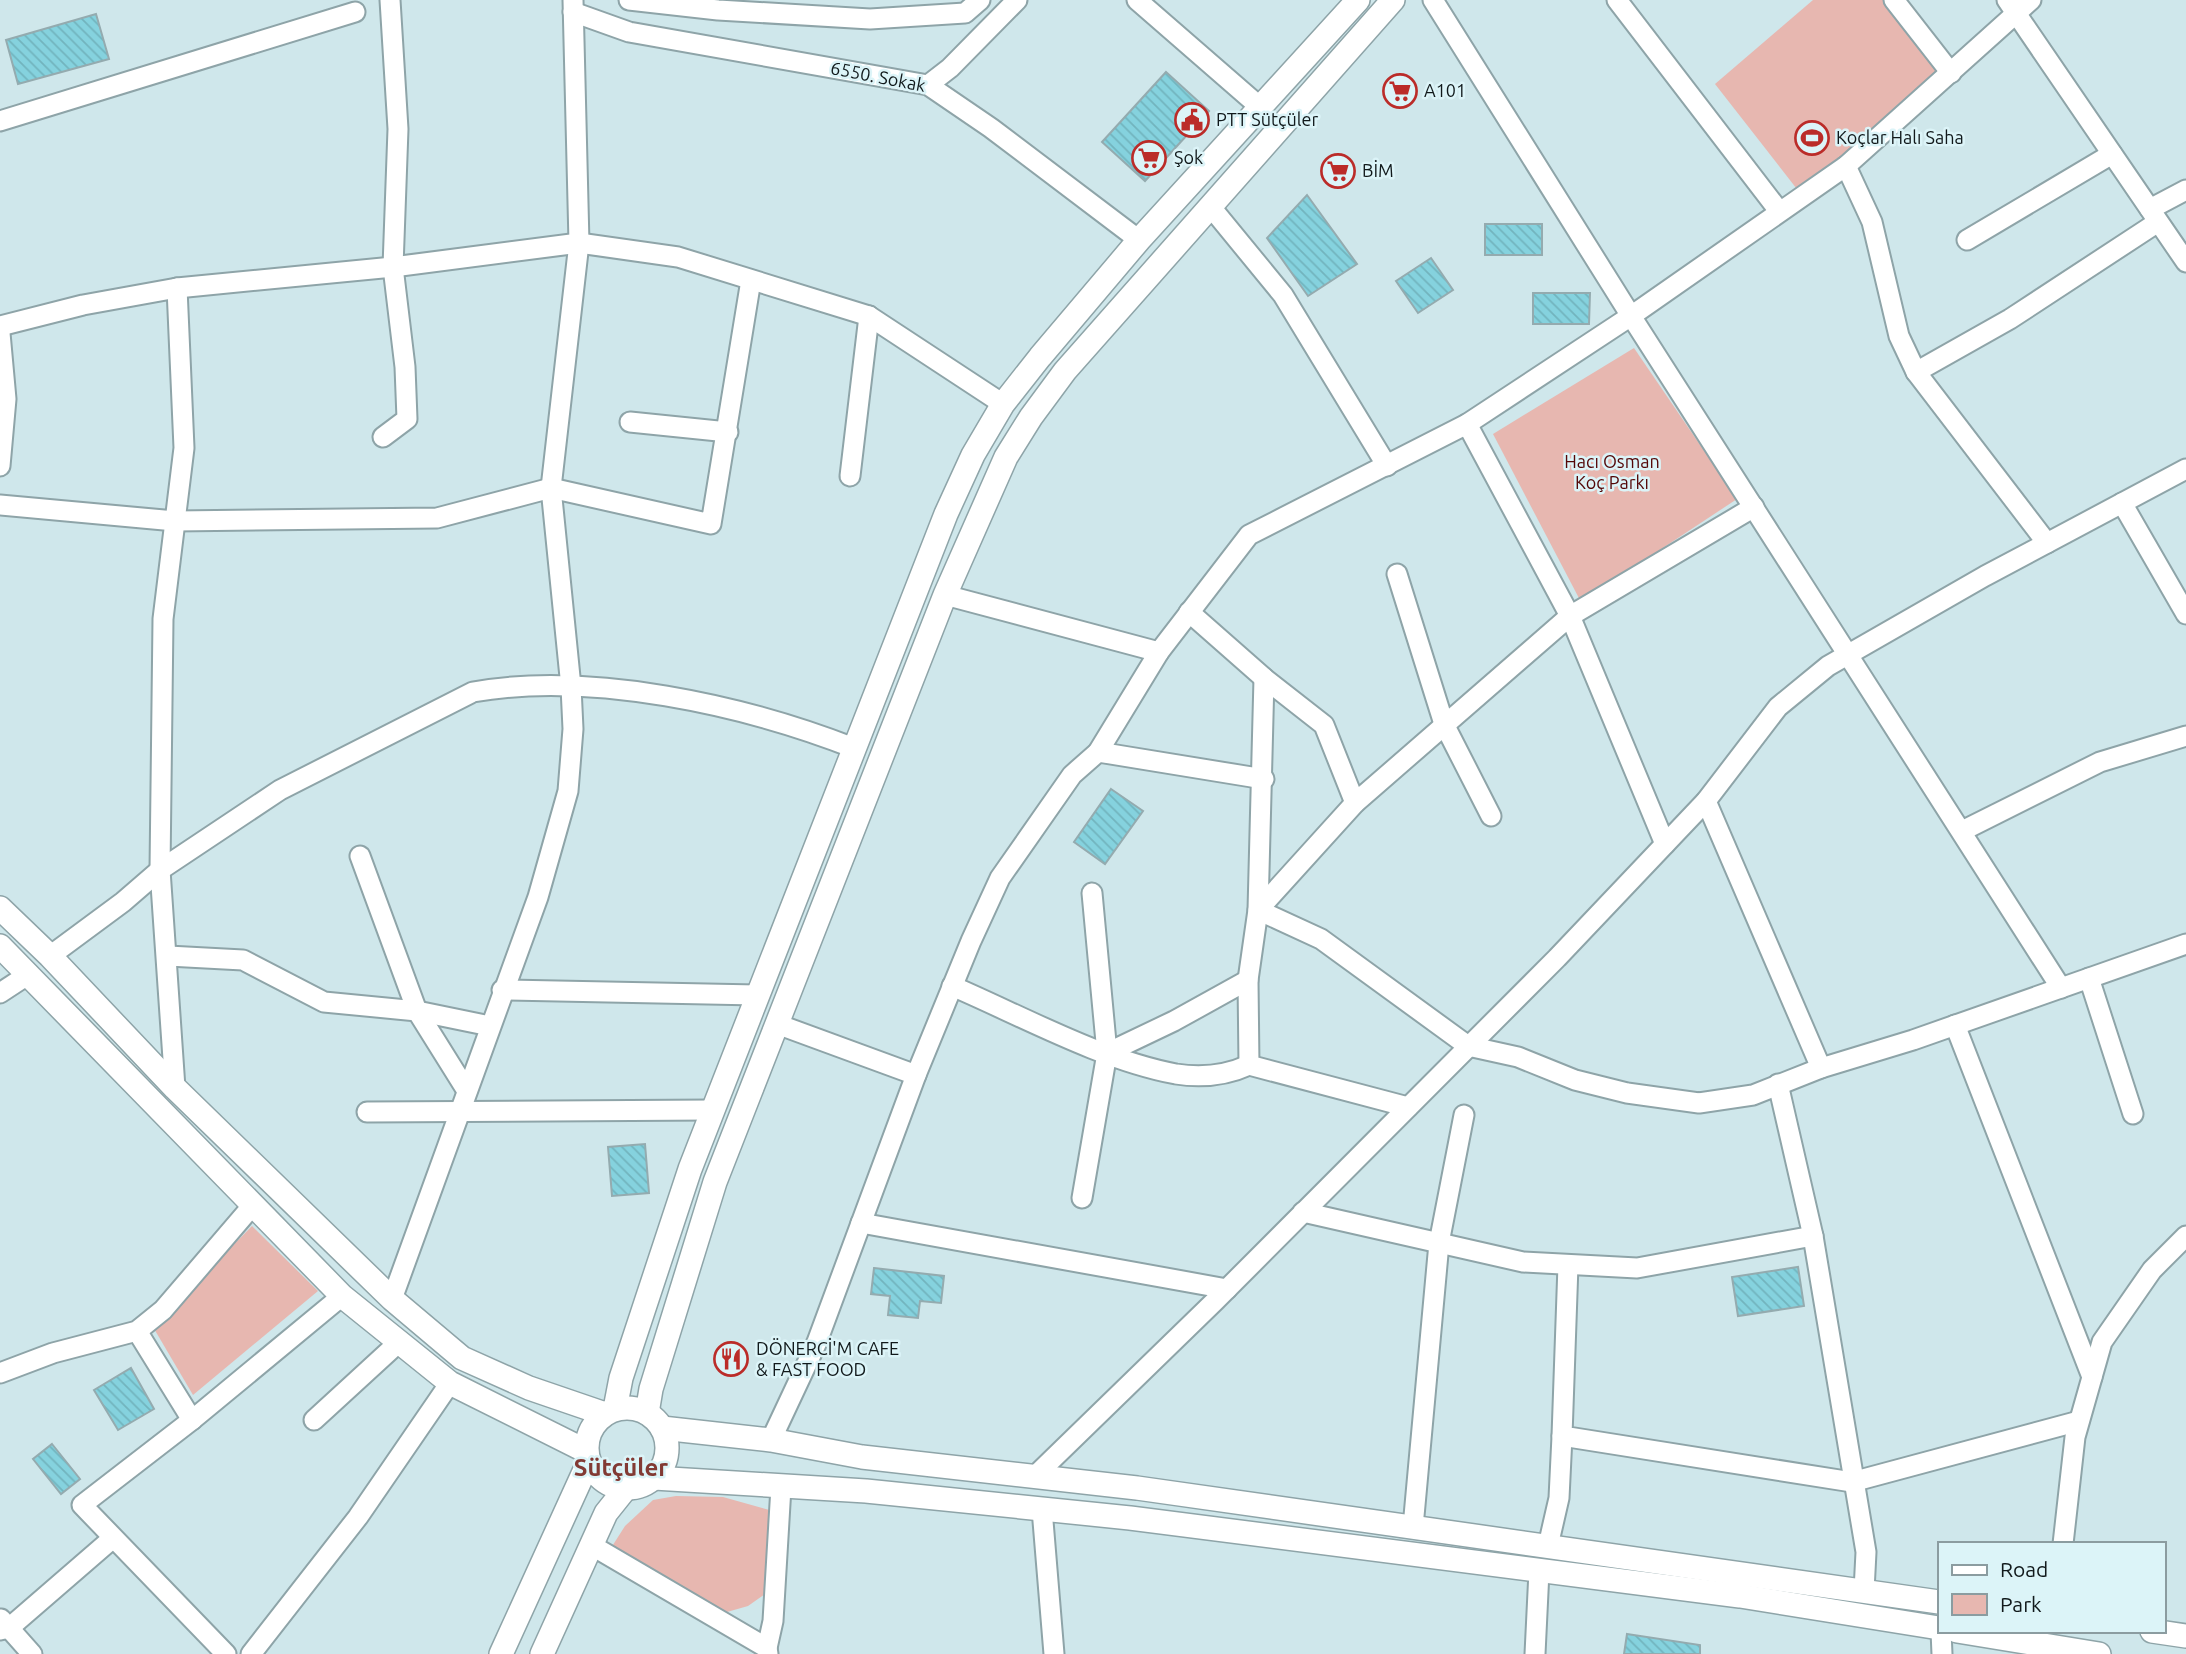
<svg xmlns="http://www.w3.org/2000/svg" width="2186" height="1654" font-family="Ubuntu,sans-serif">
  <defs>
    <pattern id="building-back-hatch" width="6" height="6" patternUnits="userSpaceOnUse" patternTransform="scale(1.75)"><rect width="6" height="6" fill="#85d2de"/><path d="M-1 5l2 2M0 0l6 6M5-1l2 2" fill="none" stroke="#72b4be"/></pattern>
  </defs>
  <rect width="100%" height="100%" fill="#cfe7eb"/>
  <g fill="#e7b7b0">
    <polygon points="1813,0 1887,0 1947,72 1800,193 1715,84"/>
    <polygon points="1634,348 1737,499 1581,602 1493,434"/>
    <polygon points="252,1226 318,1291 193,1395 153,1327"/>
    <polygon points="676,1496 723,1497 773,1511 768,1592 748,1606 720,1614 611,1548 625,1526 653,1500"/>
  </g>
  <g fill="url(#building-back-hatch)" stroke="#94abaf" stroke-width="2">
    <polygon points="96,14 109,59 18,84 6,40"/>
    <polygon points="1166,72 1209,111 1145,181 1102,142"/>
    <polygon points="1307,195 1357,264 1308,296 1267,238"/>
    <rect x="1485" y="224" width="57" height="31"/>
    <polygon points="1431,258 1453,290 1418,313 1396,281"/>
    <polygon points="1533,293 1590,293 1589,324 1533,324"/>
    <polygon points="1111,789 1143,811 1105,864 1074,842"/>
    <polygon points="645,1144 649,1193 612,1196 608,1147"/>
    <polygon points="1798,1267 1804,1306 1738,1316 1732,1277"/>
    <polygon points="874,1268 944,1276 941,1303 920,1301 918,1318 888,1315 890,1296 871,1294"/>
    <polygon points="131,1368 154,1409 118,1430 94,1390"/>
    <polygon points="52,1444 80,1479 61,1494 33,1459"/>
    <polygon points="1627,1634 1700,1645 1700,1654 1624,1654"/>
  </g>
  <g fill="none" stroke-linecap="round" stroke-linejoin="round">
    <g stroke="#8ea4a8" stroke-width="23">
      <g id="minor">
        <polyline points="629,0 718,10 870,19 965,13 980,0"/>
        <polyline points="1137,0 1260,107"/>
        <polyline points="1433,0 1631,316 2061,988"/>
        <polyline points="1617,0 1779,211"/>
        <polyline points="1894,0 1951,73"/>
        <polyline points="2007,0 2186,262"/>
        <polyline points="573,12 629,32 928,85 991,128 1139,240"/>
        <polyline points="928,85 950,68 1017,0"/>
        <polyline points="0,121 355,12"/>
        <polyline points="1846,166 1872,222 1899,336 1916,372 2047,543"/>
        <polyline points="1210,206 1283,295 1387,466"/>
        <polyline points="2150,209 2186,190"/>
        <polyline points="1967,240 2112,154"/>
        <polyline points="0,326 83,305 177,288 393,267 579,243 678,257 869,316 1003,404"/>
        <polyline points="0,333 6,399 0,466"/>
        <polyline points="1916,372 2010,319 2158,222"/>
        <polyline points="630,422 728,432"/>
        <polyline points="1467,424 1570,616 1665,844"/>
        <polyline points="383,437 407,419 405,367 393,267 398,129 390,0"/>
        <polyline points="850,476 869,316"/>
        <polyline points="2122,503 2186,614"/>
        <polyline points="0,505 175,521 437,518 551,488 711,524 751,280"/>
        <polyline points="1397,574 1444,724 1491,816"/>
        <polyline points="945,595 1159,652"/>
        <polyline points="1189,612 1264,678 1324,725 1355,803"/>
        <polyline points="1264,678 1258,910 1321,939 1468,1046 1518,1057 1575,1080 1627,1093 1699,1103 1753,1095 1821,1068 1913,1040 2186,944"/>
        <polyline points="1098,752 1264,779"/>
        <polyline points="1706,801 1821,1068"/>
        <polyline points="1962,831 2100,762 2186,736"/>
        <polyline points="360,856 417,1011 467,1091"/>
        <path d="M50 956 123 902 160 870 280 790 473 692C590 671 744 705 854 748"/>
        <polyline points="168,956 243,960 324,1002 417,1011 490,1026"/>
        <polyline points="2089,978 2133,1114"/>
        <path d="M952 986C1022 1016 1101 1060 1176 1074 1201 1078 1227 1075 1249 1065"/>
        <polyline points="502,990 757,995"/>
        <polyline points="0,993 29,974"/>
        <polyline points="777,1024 916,1075"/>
        <polyline points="1955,1025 2092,1377"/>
        <polyline points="1107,1053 1174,1021 1248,980"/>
        <polyline points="1778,1084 1813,1236 1866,1552 1864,1591"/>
        <polyline points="175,1088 160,870 163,619 184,448 177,288"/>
        <polyline points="1408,1107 1249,1065 1248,980 1258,910 1355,803 1570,616 1754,507"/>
        <polyline points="367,1112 713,1110"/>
        <polyline points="1082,1198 1107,1053 1092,893"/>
        <polyline points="1303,1212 1523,1262 1637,1268 1813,1236"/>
        <polyline points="861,1223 1227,1289"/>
        <polyline points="1568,1265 1562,1436 1852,1482 2079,1421"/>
        <polyline points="392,1299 538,897 568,791 573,729 571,687 551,488 579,243 573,0"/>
        <polyline points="137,1331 192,1420"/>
        <polyline points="0,1373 53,1353 137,1331 163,1310 253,1205"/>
        <polyline points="314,1420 398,1343"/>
        <polyline points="771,1440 817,1342 916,1075 971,941 1000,878 1072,775 1098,752 1159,652 1249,535 1467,424 1631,316 1846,166 2031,0"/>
        <polyline points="1035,1476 1215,1301 1557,958 1706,801 1778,707 1828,666 1985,576 2186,469"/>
        <polyline points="1042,1509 1054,1654"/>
        <polyline points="1413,1527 1439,1243 1464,1115"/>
        <polyline points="2063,1544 2075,1437 2102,1342 2152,1270 2186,1236"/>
        <polyline points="591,1545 767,1648 768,1654"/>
        <polyline points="1548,1546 1559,1498 1562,1436"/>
        <polyline points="1,1619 32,1654"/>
        <polyline points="0,1630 9,1628 113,1538"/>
        <polyline points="1941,1631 1942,1654"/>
        <polyline points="767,1648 773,1621 781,1487"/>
        <polyline points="226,1654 82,1505 192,1420 342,1296"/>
        <polyline points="251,1654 358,1517 450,1383"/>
        <polyline points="1535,1654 1539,1571"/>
      </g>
    </g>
    <g stroke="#8ea4a8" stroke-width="26">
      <g id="major">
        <polyline points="0,908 50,956 175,1088 392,1299 462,1358 529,1388 605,1414"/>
        <polyline points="0,946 342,1296 450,1383 586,1451"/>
        <circle cx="627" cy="1448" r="40"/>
        <polyline points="615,1409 621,1378 690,1169 946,514 973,455 1003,404 1040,357 1139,240 1358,0"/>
        <polyline points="647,1413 651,1389 715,1182 945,595 1006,457 1031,417 1065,371 1393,0"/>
        <polyline points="662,1428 771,1440 862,1457 1137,1488 1939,1602"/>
        <polyline points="654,1478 866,1491 1130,1518 1740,1596 1939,1628"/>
        <polyline points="1957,1631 2099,1654"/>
        <polyline points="2152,1631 2186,1636"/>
        <polyline points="501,1654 589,1461"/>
        <polyline points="542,1654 606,1513 626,1488"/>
      </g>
    </g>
    <use href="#minor" stroke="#fff" stroke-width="19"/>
    <use href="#major" stroke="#fff" stroke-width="23"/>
  </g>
  <defs>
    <g id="supermarket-ring" transform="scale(1.75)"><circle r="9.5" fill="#dcf4f8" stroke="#bb2c29" stroke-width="1.5"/><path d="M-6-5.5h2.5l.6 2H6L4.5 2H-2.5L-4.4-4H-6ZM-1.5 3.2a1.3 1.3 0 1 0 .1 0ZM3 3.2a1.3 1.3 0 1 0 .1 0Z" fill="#bb2c29"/></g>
    <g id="civic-ring" transform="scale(1.75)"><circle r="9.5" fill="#dcf4f8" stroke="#bb2c29" stroke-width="1.5"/><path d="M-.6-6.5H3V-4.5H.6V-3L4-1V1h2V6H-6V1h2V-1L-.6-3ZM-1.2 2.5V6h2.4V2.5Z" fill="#bb2c29"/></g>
    <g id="stadium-ring" transform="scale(1.75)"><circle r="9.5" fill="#dcf4f8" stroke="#bb2c29" stroke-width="1.5"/><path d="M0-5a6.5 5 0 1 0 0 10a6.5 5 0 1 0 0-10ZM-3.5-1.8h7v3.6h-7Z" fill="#bb2c29"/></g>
    <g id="restaurant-ring" transform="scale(1.75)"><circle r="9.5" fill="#dcf4f8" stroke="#bb2c29" stroke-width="1.5"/><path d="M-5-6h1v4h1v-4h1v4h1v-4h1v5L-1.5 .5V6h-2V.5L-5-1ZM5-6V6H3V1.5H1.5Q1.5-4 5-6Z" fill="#bb2c29"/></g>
  </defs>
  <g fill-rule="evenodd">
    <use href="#supermarket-ring" x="1400" y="91"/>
    <use href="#civic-ring" x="1192" y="120"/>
    <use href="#stadium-ring" x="1812" y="138"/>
    <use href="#supermarket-ring" x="1149" y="158"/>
    <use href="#supermarket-ring" x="1338" y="171"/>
    <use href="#restaurant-ring" x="731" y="1359"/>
  </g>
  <g text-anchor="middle" stroke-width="5" stroke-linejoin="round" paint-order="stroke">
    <g font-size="18" fill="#11191b" stroke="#dcf4f8">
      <text transform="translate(878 77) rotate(11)" y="6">6550. Sokak</text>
    </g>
    <g font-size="18" fill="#11191b" stroke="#dcf4f8" text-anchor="start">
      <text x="1424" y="97">A101</text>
      <text x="1216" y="126">PTT Sütçüler</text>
      <text x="1836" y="144">Koçlar Halı Saha</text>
      <text x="1174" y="164">Şok</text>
      <text x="1362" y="177">BİM</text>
      <text x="756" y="1355">DÖNERCİ'M CAFE<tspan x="756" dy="21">&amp; FAST FOOD</tspan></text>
    </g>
    <g font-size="18" fill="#540707" stroke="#dcf4f8">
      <text x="1612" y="468">Hacı Osman<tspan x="1612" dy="21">Koç Parkı</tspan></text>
    </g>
    <g font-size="24" font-weight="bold" fill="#823a34" stroke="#dcf4f8">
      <text x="621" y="1476">Sütçüler</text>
    </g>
  </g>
  <rect x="1938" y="1542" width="228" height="91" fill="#dcf4f8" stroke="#8b9ca0" stroke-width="2"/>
  <rect x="1952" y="1565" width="35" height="10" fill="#ffffff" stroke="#8b9ca0" stroke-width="2"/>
  <text x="2000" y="1577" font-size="21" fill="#11191b">Road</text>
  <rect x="1952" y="1594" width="35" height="21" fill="#e7b7b0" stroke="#8b9ca0" stroke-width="2"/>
  <text x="2000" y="1612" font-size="21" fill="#11191b">Park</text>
</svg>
